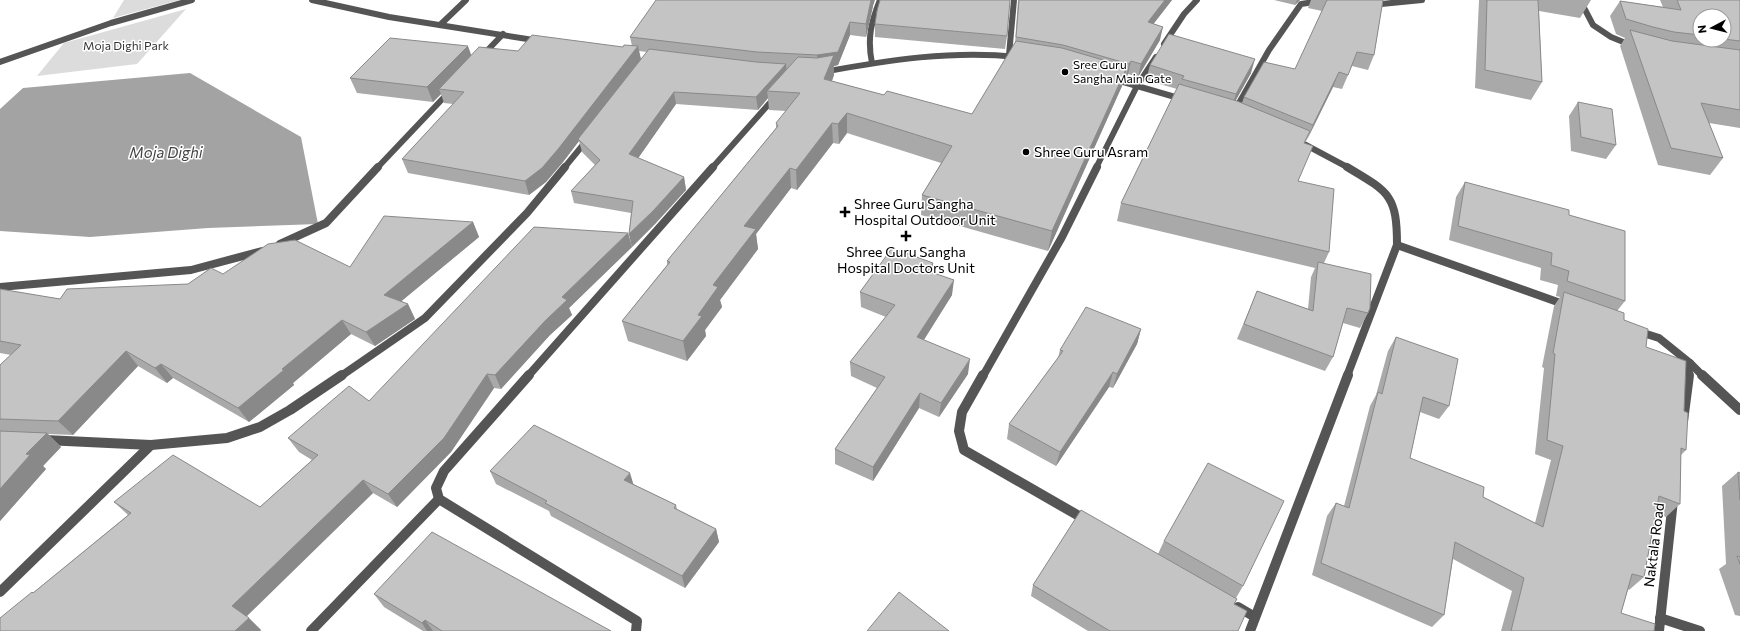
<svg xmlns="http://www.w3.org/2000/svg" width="1740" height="631" font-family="Commissioner,sans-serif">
  <rect width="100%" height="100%" fill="#fff"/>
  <g fill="#dcdcdc">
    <polygon points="124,0 180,0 113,18"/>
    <polygon points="186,9 137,64 37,76 64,43"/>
  </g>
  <polygon fill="#a3a3a3" points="190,73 301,137 318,224 208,228 90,237 0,231 0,109 23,88"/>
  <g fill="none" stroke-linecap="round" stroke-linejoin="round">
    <g stroke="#555" stroke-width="6">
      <polyline points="312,0 389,17 540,41"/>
      <polyline points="1580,0 1593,25 1611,37 1633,46"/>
      <polyline points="1371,5 1422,0"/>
      <polyline points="440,25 466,0"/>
      <polyline points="1164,44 1184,14 1197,0"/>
      <polyline points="483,55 503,34"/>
      <polyline points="1009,55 1014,0"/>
      <polyline points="0,62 111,23 192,0"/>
      <path d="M872 63C867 39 871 22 880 0"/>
      <path d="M823 72C888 60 952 50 1018 57"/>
      <polyline points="1113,79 1182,99"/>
      <polyline points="1235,110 1269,50 1301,4 1320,1"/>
      <polyline points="1304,144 1349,168"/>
      <polyline points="377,168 449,92"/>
      <polyline points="564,168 587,140"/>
      <polyline points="712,168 776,96"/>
      <polyline points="1096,168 1137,86 1156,57"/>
    </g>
    <g stroke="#555" stroke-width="8">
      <path d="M1347 167C1389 192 1397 195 1397 245L1566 305"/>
      <polyline points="280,244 326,223 378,167"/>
      <polyline points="0,287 191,270 262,251"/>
      <polyline points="1637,331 1659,338 1690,363"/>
      <polyline points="341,376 425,318 527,213 565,167"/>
      <polyline points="528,376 713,167"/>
      <polyline points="983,376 1062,237 1097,167"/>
      <polyline points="1347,376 1397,245"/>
      <polyline points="1688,376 1690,363 1703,376"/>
    </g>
    <g stroke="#555" stroke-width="10">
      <polyline points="529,375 444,471 436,488 439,499 637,621 636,631"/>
      <polyline points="983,375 962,412 959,431 964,450 1086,520"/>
      <polyline points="1702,375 1740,410"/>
      <polyline points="1683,421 1689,375"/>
      <polyline points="45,440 151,445 227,438 260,427 290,410 342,375"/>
      <polyline points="0,592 151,445"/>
      <polyline points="1238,607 1255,617"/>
      <polyline points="1660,618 1700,631"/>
      <polyline points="311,631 439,499"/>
      <polyline points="1250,631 1348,375"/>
      <polyline points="1659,631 1673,500"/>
    </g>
  </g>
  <g fill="#a9a9a9" fill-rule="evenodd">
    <path d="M1018 0H1172L1153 24 1160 40 1138 77 1128 74 1126 78 1124 77 1122 86 1048 251 921 215 922 195 941 163 847 133 839 144 833 143 797 190 791 188 756 234 758 249 720 300 722 307 705 330 706 336 687 361 628 341 622 321 667 265V261L776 128V123L786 111 769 110 768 98 758 110 676 104 638 158 684 177 686 190 655 224 632 247 629 234 631 213 574 203 571 191 595 165 582 152 579 141 563 162 546 182 529 195 408 173 402 159 453 104 444 103 441 94 433 102 357 93 350 78 471 56 518 51 623 47 632 46 630 37 873 6 866 37 850 35 838 65 834 66V75L832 81 884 95 972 114 1015 44ZM639 51 647 52 641 59Z"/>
    <polygon points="1274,0 1300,0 1295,5"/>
    <polygon points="1311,0 1383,0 1374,55 1368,70 1352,66 1342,89 1333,87 1305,143 1298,181 1329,252 1324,263 1368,313 1360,328 1343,323 1333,357 1325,371 1237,339 1257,291 1308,309 1311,277 1315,268 1117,221 1121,203 1177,89 1146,80 1150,65 1251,73 1235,101 1242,103 1244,97 1295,69 1322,11 1308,8"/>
    <polygon points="1479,0 1591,0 1580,18 1539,11 1542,82 1531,100 1475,88"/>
    <path d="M1660 0H1740V128L1709 123 1723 158 1710 175 1658 165 1620 46 1625 38 1616 34 1610 16 1620 1 1663 7ZM1700 16H1724V40H1700Z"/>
    <polygon points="875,24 1007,36 1005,49 875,37"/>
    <polygon points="1578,102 1616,145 1606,159 1571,151 1569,116"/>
    <polygon points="1465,182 1569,215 1625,301 1617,311 1646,347 1684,411 1686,450 1681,455 1680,504 1666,517 1656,513 1644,577 1629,590 1628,589 1621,613 1654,631 1501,631 1512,591 1453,559 1444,615 1432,627 1312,575 1327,516 1336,503 1344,506 1370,406 1376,395 1388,351 1396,337 1449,406 1439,419 1420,412 1410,458 1483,497 1535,523 1551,460 1535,454 1544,368 1542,367 1554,306 1560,297 1556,296 1558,285 1540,280 1541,268 1449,240 1456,197"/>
    <polygon points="473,222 479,237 401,301 408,304 415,319 375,346 351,334 293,383 294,385 249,422 173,378 167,383 138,366 73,435 48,434 61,447 43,466 46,469 0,521 0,365 11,355 0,353 0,289 60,299 188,284 223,274 350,267"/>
    <polygon points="628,233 632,247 569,308 572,315 550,335 501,389 494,388 451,452 397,507 373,493 246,616 261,630 260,631 0,631 33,593 128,515 114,502 260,507 312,460 299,452 288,438 369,401"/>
    <polygon points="933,273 952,295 924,340 968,374 939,417 919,408 873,481 835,464 835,449 877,388 851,376 850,362 886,317 861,307 860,292"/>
    <polygon points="1141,329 1137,344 1113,388 1109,387 1056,466 1007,439 1009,424 1058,358 1060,350"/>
    <polygon points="490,471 633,484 676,505 677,509 716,529 719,542 685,588 551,516 549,511 496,484"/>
    <polygon points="1738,472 1740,473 1740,616 1735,615 1719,569 1726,564 1722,486"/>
    <polygon points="1164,541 1243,586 1236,598 1234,604 1238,631 1088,631 1031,596 1033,585 1158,554"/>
    <polygon points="374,594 611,631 423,631 384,607"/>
  </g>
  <g fill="#898989">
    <polygon points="871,0 875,0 873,6 866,37 866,24"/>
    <polygon points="1165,0 1172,0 1145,35 1148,22"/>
    <polygon points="1297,0 1300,0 1295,5"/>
    <polygon points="850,22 850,35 838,65 834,66 834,75 825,99 818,68 817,55"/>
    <polygon points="1163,27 1160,40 1138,77 1141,64"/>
    <polygon points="468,46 473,60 439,89 441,94 433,102 427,87"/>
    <polygon points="638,46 641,60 578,139 579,141 563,162 546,182 529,195 525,181"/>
    <polygon points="1255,59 1251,73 1231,109 1236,94"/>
    <polygon points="1131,61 1128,74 1126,78 1129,64"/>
    <polygon points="786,64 787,76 767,91 768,98 758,110 756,97"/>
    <polygon points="1127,67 1122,86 1048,251 1052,231"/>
    <polygon points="1339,72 1333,87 1307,140 1313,125"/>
    <polygon points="674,92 676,104 632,167 629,154"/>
    <polygon points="847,113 847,133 839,144 838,124"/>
    <polygon points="832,123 833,143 797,190 796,170"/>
    <polygon points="790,168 791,188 756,234 758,249 720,300 722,307 705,330 706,336 687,361 683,341 744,226"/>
    <polygon points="684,177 686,190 655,224 632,247 629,234"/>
    <polygon points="473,222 479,237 392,309 384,295"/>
    <polygon points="628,233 632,247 569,308 572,315 550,335 501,389 495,375 562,297"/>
    <polygon points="933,263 932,278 928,271"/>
    <polygon points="954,280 952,295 916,352 917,337"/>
    <polygon points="408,304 415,319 375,346 366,332"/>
    <polygon points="342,320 351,334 293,383 294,385 249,422 238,408 282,369"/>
    <polygon points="1141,329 1137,344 1113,388 1117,374"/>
    <polygon points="126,351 138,366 73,435 58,421"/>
    <polygon points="970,359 968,374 939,417 941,403"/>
    <polygon points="161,364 173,378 167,383 155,368"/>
    <polygon points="1113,372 1109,387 1056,466 1060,452"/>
    <polygon points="487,374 494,388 451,452 397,507 388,494"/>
    <polygon points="920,393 919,408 873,481 873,467"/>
    <polygon points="47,433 61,447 43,466 46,469 0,521 0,489 26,454"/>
    <polygon points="630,473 634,486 624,480"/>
    <polygon points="363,480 373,493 244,619 232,606"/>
    <polygon points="716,529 719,542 685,588 682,576"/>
    <polygon points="249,618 261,630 260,631 235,631"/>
    <polygon points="425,620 433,631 427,631 422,623"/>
  </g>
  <g fill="#c4c4c4" stroke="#898989">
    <polygon points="656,0 871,0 866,24 850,22 838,52 817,55 757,52 630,37"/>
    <polygon points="880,0 1010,0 1007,36 875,24 877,11"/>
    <polygon points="1019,0 1165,0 1148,22 1163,27 1141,64 1131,61 1129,64 1063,45 1016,37"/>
    <polygon points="1327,0 1383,0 1374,55 1357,52 1348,75 1339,72 1313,125 1244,97 1264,62 1295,69"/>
    <polygon points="1487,0 1538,0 1542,82 1485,70"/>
    <polygon points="1677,0 1740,0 1740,41 1724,39 1724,16 1700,16 1700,35 1674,32 1653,27 1626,19 1620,1 1681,10"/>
    <polygon points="1630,30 1672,41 1740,50 1740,110 1701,103 1723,158 1671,148"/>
    <polygon points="1169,34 1255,59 1236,94 1182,79 1184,76 1150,65"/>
    <polygon points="532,35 623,47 624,45 638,46 559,148 542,168 525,181 402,159 464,92 439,89 479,47 518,51"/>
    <polygon points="390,38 468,46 427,87 350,78"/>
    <polygon points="1016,41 1062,48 1127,67 1052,231 922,195 952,146 847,113 838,124 832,123 796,170 790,168 744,226 756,229 713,285 718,287 698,315 702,316 683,341 622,321 670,262 667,261 778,126 776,123 800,93 767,91 798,57 817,58 834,55 824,79 884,95 887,91 972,114"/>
    <polygon points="649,49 756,62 786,64 756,97 674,92 629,154 684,177 653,211 629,234 633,201 571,191 600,160 578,139"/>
    <polygon points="1179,84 1237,101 1310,131 1304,143 1313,146 1298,181 1334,189 1329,252 1121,203"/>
    <polygon points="1578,102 1612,109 1616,145 1581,137"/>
    <polygon points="1465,182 1569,210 1569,215 1625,231 1625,301 1567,281 1569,271 1551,265 1552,253 1458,226"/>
    <polygon points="384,216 473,222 384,295 408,304 366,332 342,320 282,369 284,370 238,408 161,364 155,368 126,351 58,421 0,419 0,365 21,345 0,341 0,289 60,299 67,289 188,284 211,268 223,274 268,244 295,240 350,267"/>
    <polygon points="534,227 628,233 562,297 567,300 545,321 495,375 487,374 444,438 388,494 363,480 232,606 249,618 235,631 0,631 0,618 32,592 33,593 131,513 114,502 173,455 260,507 318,455 288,438 349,386 369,401"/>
    <polygon points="892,248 933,263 928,271 954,280 917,337 970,359 941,403 920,393 873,467 835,449 885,377 850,362 895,305 860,292"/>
    <polygon points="1318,262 1371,274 1370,308 1368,313 1347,308 1333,357 1244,324 1257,291 1313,311"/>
    <polygon points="1564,292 1624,313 1624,320 1648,329 1646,347 1686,361 1684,411 1688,413 1686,450 1681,448 1680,504 1659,496 1644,577 1632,574 1621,613 1655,624 1654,631 1511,631 1524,578 1455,542 1444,615 1321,563 1336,503 1349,508 1378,392 1382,394 1396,337 1458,359 1449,406 1423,397 1410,458 1484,487 1483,497 1543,527 1563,446 1547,440 1555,354 1553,353"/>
    <polygon points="1086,307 1141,329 1117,374 1113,372 1060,452 1009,424 1063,351 1060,350"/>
    <polygon points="534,425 630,473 624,480 676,505 674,508 716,529 682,576 545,503 547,501 490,471"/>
    <polygon points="0,431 47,433 26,454 30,455 0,489"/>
    <polygon points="1208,463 1284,501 1243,586 1164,541"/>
    <polygon points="1738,472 1740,473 1740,500"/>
    <polygon points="1081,510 1237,599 1234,604 1247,611 1238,631 1110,631 1033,585"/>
    <polygon points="432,532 611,631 442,631 425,620 422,623 374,594"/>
    <polygon points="1737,556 1740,557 1740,564"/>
    <polygon points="899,592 949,631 867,631"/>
  </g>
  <g fill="#000" stroke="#fff" stroke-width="1.5">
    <circle cx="1065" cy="72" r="4"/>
    <circle cx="1026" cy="152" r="4"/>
    <path d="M843 206h4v4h4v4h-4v4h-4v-4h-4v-4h4z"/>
    <path d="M904 230h4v4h4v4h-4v4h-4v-4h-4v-4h4z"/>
  </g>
  <g text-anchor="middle" stroke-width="3" stroke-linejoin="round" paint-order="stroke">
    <g font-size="12" fill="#333" stroke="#fff">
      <text x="126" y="50">Moja Dighi Park</text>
    </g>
    <g font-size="12" fill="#000" stroke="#fff" text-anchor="start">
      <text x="1073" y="69">Sree Guru<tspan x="1073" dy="14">Sangha Main Gate</tspan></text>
    </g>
    <g font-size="14" fill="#000" stroke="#fff" text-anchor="start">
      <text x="1034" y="157">Shree Guru Asram</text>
      <text x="854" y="209">Shree Guru Sangha<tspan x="854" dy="16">Hospital Outdoor Unit</tspan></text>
      <text x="906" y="257" text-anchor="middle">Shree Guru Sangha<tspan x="906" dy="16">Hospital Doctors Unit</tspan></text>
    </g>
    <g font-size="14" fill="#000" stroke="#fff">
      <text transform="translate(1654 545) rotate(-83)" y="5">Naktala Road</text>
    </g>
    <g font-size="15" font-style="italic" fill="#444" stroke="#fff">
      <text x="166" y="158">Moja Dighi</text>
    </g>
  </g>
  <g transform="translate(1712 28) rotate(263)"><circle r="19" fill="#ffffff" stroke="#999999"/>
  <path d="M0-3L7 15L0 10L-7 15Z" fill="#000000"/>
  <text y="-6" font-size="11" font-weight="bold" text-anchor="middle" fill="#000000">N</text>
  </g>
</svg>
